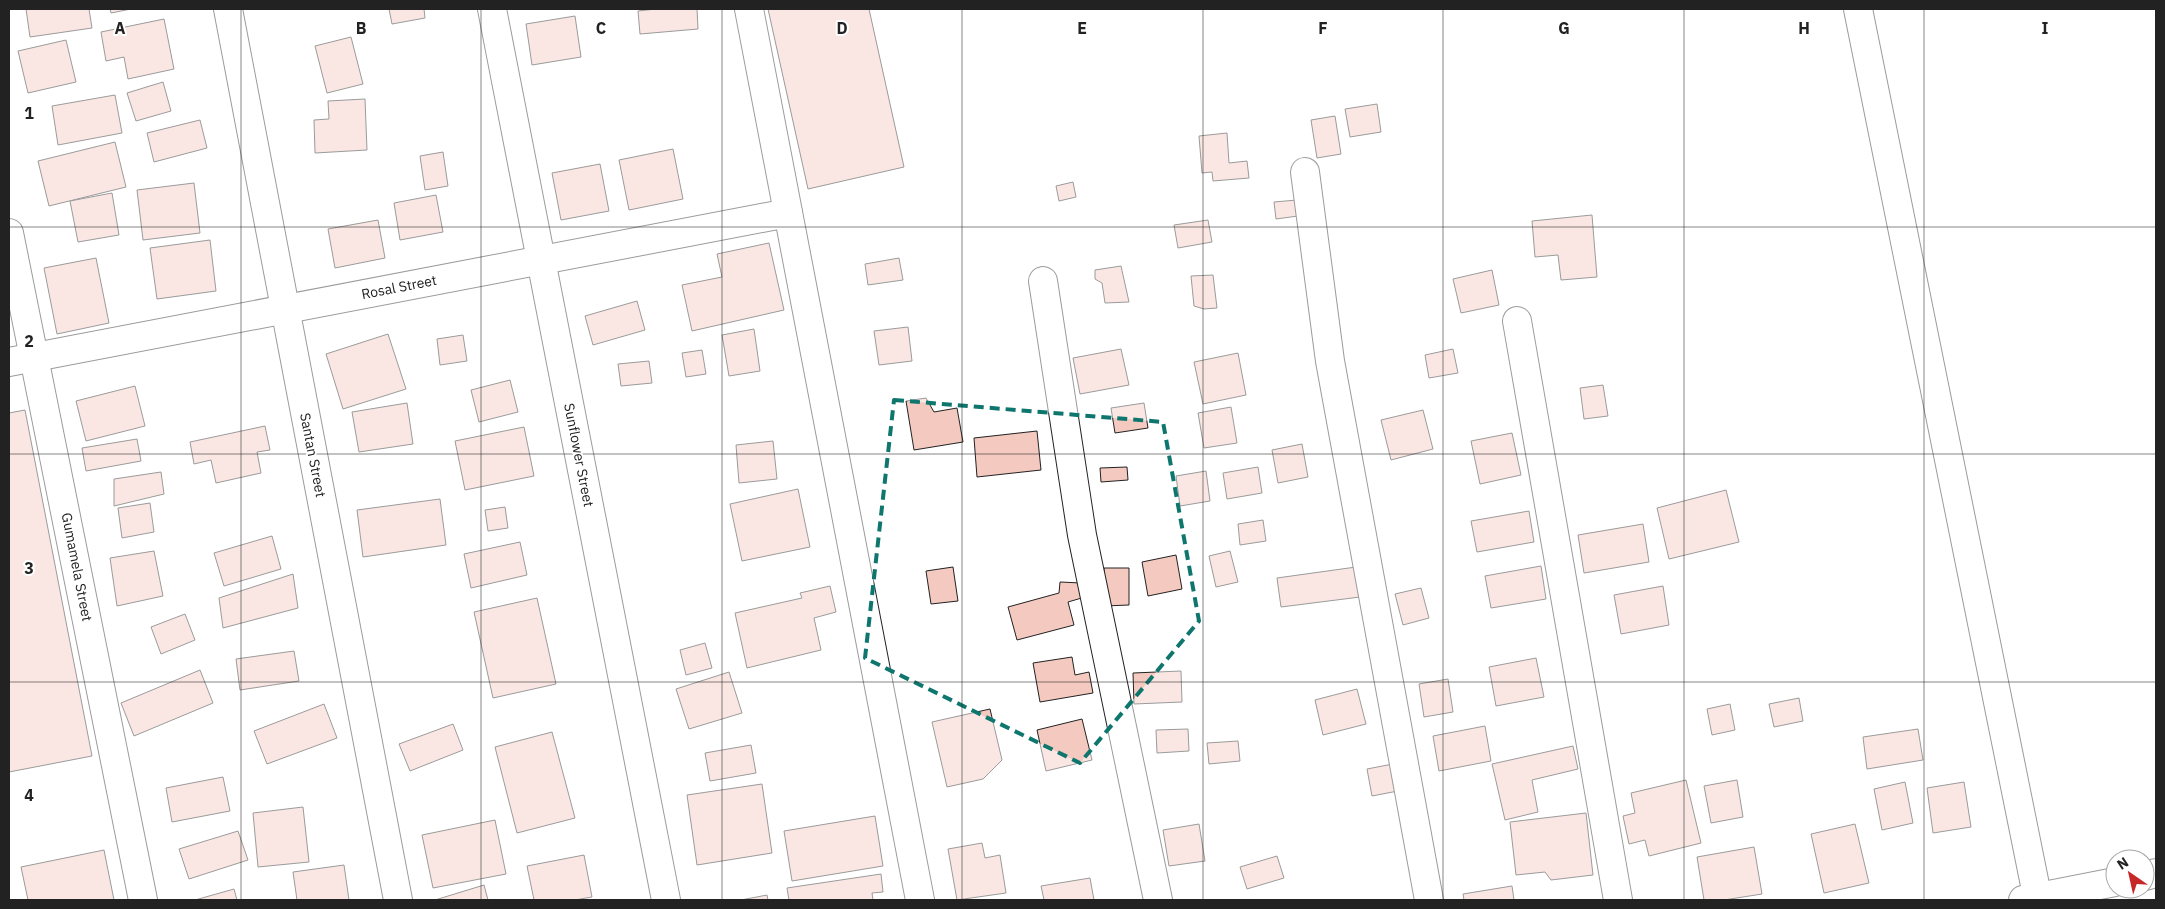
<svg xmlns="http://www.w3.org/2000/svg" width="2165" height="909" font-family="'IBM Plex Sans',sans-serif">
  <rect width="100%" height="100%" fill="#fff"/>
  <g fill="#f3c9c0" stroke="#222">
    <polygon points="26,9 89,9 92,28 30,37"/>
    <polygon points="110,9 131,9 111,13"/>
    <polygon points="389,9 424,9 425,18 392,24"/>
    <polygon points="656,9 697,9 698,29 640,34 638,11"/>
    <polygon points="768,9 869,9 904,167 808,189"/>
    <polygon points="575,16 581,57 532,65 526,24"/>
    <polygon points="164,19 174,69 128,79 124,57 106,61 101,32"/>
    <polygon points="351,37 363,84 327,93 315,46"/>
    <polygon points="66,40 76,82 28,93 18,51"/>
    <polygon points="163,82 171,111 136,121 127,93"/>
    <polygon points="115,95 122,133 58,145 52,106"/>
    <polygon points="365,99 367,150 315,153 314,120 329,119 328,101"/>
    <polygon points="1377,104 1381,132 1350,137 1345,109"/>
    <polygon points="1335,116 1341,154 1317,158 1311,120"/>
    <polygon points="200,120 207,148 154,162 147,133"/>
    <polygon points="1227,133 1229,163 1247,161 1249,178 1213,181 1212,172 1202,173 1199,136"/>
    <polygon points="115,142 126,187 49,206 38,161"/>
    <polygon points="673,149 683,199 629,210 619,160"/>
    <polygon points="443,152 448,186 425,190 420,156"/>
    <polygon points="600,164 609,211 561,220 552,173"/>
    <polygon points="1073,182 1076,197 1059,201 1056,186"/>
    <polygon points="194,183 200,233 143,240 137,190"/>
    <polygon points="112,193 119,235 78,242 70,201"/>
    <polygon points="436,195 443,232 400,240 394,203"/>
    <polygon points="1297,200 1298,216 1276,219 1274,202"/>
    <polygon points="1592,215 1597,277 1561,280 1558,255 1535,257 1532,221"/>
    <polygon points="378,220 385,258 335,268 328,229"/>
    <polygon points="1208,220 1212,242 1178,248 1174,225"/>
    <polygon points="210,240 216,291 157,299 150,248"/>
    <polygon points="769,243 784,310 692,331 682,285 722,277 717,254"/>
    <polygon points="96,258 109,323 57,334 44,268"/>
    <polygon points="899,258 903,280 868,285 865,264"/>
    <polygon points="1121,266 1129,302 1105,303 1102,283 1095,279 1095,270"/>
    <polygon points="1492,270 1499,305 1461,313 1453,279"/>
    <polygon points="1213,275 1217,308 1204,309 1194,306 1191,276"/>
    <polygon points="637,301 645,330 593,345 585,316"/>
    <polygon points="908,327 912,361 879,365 874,331"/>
    <polygon points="754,329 760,371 729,376 722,335"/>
    <polygon points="388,334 406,389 343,409 326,354"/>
    <polygon points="463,335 467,361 440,365 437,339"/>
    <polygon points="1121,349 1129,385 1080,394 1073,358"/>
    <polygon points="1453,349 1458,373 1429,378 1425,355"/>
    <polygon points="702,350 706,374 686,377 682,353"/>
    <polygon points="1238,353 1246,395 1203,404 1194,362"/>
    <polygon points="649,361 652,383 621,386 618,364"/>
    <polygon points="510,380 518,412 479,422 471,390"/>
    <polygon points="1603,385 1608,416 1584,419 1580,388"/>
    <polygon points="135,386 145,426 86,441 76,401"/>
    <polygon points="926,398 934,412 957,408 963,442 914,450 906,401"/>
    <polygon points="407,403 413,444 359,452 352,412"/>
    <polygon points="1144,403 1148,428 1115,433 1111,408"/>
    <polygon points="1231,407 1237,443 1204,448 1198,413"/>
    <polygon points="25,410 92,756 9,772 9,413"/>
    <polygon points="1423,410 1433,449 1391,460 1381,420"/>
    <polygon points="265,426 270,450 257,452 261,473 216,483 211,460 194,464 190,442"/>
    <polygon points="524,427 534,476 465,490 455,441"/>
    <polygon points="1037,431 1041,470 977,477 974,438"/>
    <polygon points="1512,433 1521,475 1480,484 1471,441"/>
    <polygon points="137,439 141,461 86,471 82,448"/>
    <polygon points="773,441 777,479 739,483 736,445"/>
    <polygon points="1302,444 1308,477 1278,483 1272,450"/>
    <polygon points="1127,467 1128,480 1101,482 1100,468"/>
    <polygon points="1258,467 1262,493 1227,499 1223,473"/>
    <polygon points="1206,471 1210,501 1180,506 1176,476"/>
    <polygon points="161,472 164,494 114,506 114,479"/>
    <polygon points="798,489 810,547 742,561 730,504"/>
    <polygon points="1726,490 1739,542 1669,559 1657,508"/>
    <polygon points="440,499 446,545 363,557 357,510"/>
    <polygon points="150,503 154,532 122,538 118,508"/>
    <polygon points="505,507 508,528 488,531 485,510"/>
    <polygon points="1529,511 1534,542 1477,552 1471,521"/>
    <polygon points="1263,520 1266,541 1240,545 1238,524"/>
    <polygon points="1643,524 1649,562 1584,573 1578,535"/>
    <polygon points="272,536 281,569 224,586 214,553"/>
    <polygon points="520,542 527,575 471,588 464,554"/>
    <polygon points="154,551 163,596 117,606 110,558"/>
    <polygon points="1230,551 1238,582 1216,587 1209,556"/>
    <polygon points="1176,555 1182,589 1148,596 1142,562"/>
    <polygon points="1541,566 1546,599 1491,608 1485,576"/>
    <polygon points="953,567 958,601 931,604 926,571"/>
    <polygon points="1356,567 1360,597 1281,607 1277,578"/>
    <polygon points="1104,568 1129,568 1129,605 1104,606"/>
    <polygon points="293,574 298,608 223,628 219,598"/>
    <polygon points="1060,582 1081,583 1085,597 1068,602 1074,625 1017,640 1008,607 1059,593"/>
    <polygon points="830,586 836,612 814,618 821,650 747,668 735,613 802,598 800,593"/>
    <polygon points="1663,586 1669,625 1621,634 1614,595"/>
    <polygon points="1421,588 1429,618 1403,625 1395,594"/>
    <polygon points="537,598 556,684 493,698 474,612"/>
    <polygon points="185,614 195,640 161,654 151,627"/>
    <polygon points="705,643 712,668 686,675 680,650"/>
    <polygon points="294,651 299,681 240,690 236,659"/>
    <polygon points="1072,657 1075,675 1089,672 1093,693 1040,702 1033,663"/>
    <polygon points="1536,658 1544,697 1496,706 1489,667"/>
    <polygon points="200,670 213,703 134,736 121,703"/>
    <polygon points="1181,671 1182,702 1134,704 1133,673"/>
    <polygon points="729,672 742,713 689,729 676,689"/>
    <polygon points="1448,679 1453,712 1424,717 1419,684"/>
    <polygon points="1357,689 1366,724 1323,735 1315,700"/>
    <polygon points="1799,698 1803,721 1774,727 1769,704"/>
    <polygon points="324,704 337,738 267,764 254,731"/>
    <polygon points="1730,704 1735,730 1712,735 1707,709"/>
    <polygon points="990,709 1002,760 983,779 947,787 932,722"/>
    <polygon points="1082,719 1092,760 1046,771 1037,730"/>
    <polygon points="453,724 463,750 410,771 399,744"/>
    <polygon points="1485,726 1491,761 1439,771 1433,736"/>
    <polygon points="1188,729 1189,751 1157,753 1156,730"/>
    <polygon points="1918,729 1923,760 1867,769 1863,737"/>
    <polygon points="552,732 575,818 517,833 495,747"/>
    <polygon points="1238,741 1240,761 1209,764 1207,743"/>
    <polygon points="751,745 756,773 710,781 705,753"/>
    <polygon points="1573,746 1578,769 1532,780 1538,812 1505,820 1492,764"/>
    <polygon points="1398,763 1403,790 1372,796 1367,769"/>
    <polygon points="223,777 230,811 172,822 166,788"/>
    <polygon points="1686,780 1701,843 1649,856 1645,840 1629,844 1623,816 1635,813 1631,793"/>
    <polygon points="1737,780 1743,817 1711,823 1704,786"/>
    <polygon points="1905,782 1913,823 1882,830 1874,789"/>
    <polygon points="1964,782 1971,827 1933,833 1927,788"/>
    <polygon points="762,784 772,853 697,865 687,795"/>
    <polygon points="303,807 309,862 258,867 253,813"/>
    <polygon points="1586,813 1593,875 1551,880 1545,872 1516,875 1510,822"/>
    <polygon points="875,816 883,866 792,881 784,831"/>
    <polygon points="495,820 506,874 433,888 422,835"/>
    <polygon points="1199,824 1205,861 1169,866 1163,830"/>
    <polygon points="1855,824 1869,883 1824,893 1811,834"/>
    <polygon points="238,831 248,860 189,879 179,849"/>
    <polygon points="982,843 985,858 1000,855 1006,893 957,900 948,849"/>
    <polygon points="1754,847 1762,894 1724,900 1704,900 1697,857"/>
    <polygon points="104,850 114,900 28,900 21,867"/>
    <polygon points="584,855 592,897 575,900 534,900 527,866"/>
    <polygon points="1277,856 1284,878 1247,889 1240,867"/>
    <polygon points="344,865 349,900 297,900 293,872"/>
    <polygon points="881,874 883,892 872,893 873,900 789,900 787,888"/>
    <polygon points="1090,878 1094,900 1044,900 1041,886"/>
    <polygon points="484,885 488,900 435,900"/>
    <polygon points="1512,886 1514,900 1464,900 1463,894"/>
    <polygon points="234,889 237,900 195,900"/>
    <polygon points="767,895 768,900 741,900"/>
  </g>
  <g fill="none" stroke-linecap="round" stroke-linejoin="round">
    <g stroke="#222" stroke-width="30">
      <g id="minor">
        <polyline points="228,9 398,900"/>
        <polyline points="492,9 666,900"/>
        <polyline points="749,9 920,900"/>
        <polyline points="1858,9 2038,900"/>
        <polyline points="1305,172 1330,361 1429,900"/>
        <polyline points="9,233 143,900"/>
        <polyline points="1043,281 1082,535 1158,900"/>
        <polyline points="1517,321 1618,900"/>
        <polyline points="9,362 788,213"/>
        <polyline points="2145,876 2156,873"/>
        <polyline points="2023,900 2115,882"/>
      </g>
    </g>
    <use href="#minor" stroke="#fff" stroke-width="28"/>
  </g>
  <path d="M0 0H2165V909H0ZM894 400 1163 422 1199 621 1080 763 865 658Z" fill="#fff" fill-opacity=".55" fill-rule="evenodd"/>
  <path fill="none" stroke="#0f766e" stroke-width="4" stroke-dasharray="10 6" stroke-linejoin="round" d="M894 400 1163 422 1199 621 1080 763 865 658Z"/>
  <path fill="none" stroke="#222" stroke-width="1" stroke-opacity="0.55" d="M241 9V900M481 9V900M722 9V900M962 9V900M1203 9V900M1443 9V900M1684 9V900M1924 9V900M9 227H2156M9 454H2156M9 682H2156"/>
  <g text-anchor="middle" stroke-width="4" stroke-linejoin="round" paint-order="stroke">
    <g font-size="14" fill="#222" stroke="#fff">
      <text transform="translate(399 287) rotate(-11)" y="5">Rosal Street</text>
      <text transform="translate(313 455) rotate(79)" y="5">Santan Street</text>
      <text transform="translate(579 455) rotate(79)" y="5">Sunflower Street</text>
      <text transform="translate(77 567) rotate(79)" y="5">Gumamela Street</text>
    </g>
  </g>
  <g font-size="16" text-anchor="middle" font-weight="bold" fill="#222" stroke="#fff" stroke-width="4" stroke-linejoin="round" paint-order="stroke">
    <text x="120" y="34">A</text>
    <text x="361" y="34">B</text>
    <text x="601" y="34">C</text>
    <text x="842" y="34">D</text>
    <text x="1082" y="34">E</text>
    <text x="1323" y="34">F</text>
    <text x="1564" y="34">G</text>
    <text x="1804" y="34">H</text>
    <text x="2045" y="34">I</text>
    <text x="29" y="119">1</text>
    <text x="29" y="347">2</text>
    <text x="29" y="574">3</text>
    <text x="29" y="801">4</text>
  </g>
  <rect width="2165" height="909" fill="none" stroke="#222222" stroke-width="20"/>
  <g transform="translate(2130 874) rotate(326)"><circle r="24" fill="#ffffff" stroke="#a7a7a7"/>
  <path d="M0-4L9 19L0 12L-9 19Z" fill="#c62828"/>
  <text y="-8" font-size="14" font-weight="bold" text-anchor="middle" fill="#222222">N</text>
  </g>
</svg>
